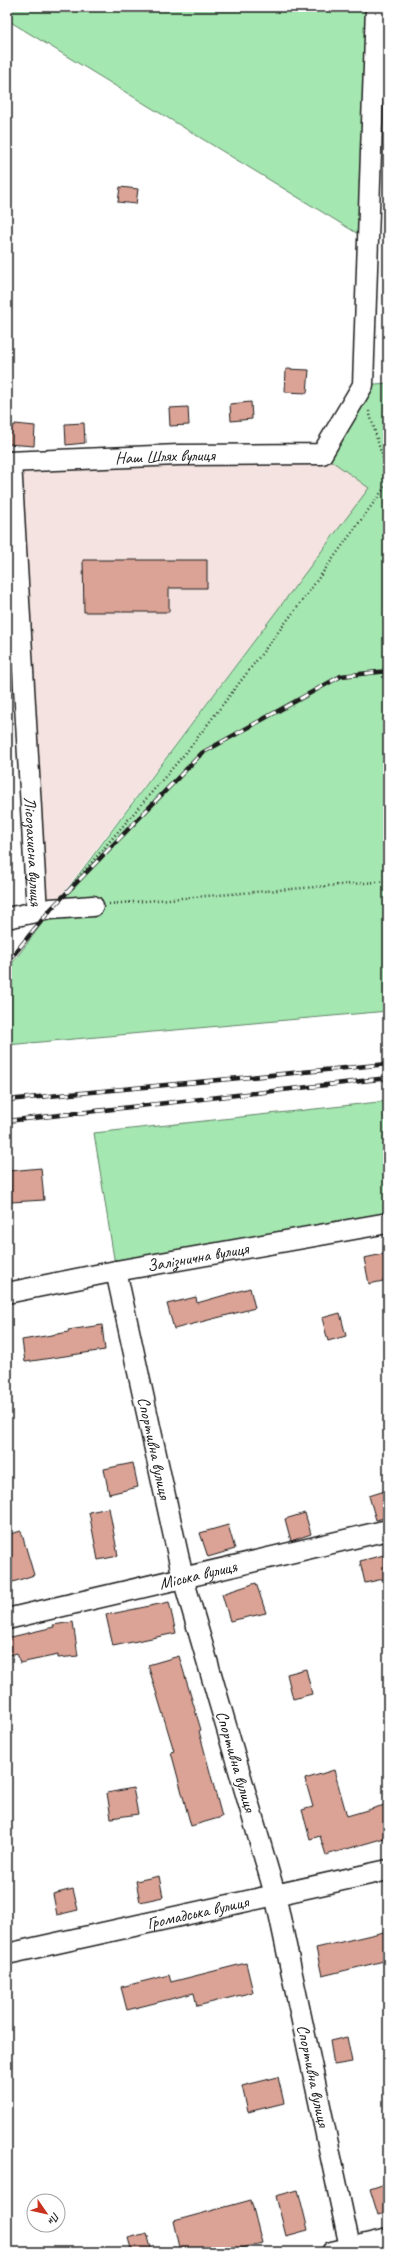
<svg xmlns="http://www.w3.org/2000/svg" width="395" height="2259" font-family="Caveat,sans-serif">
  <rect width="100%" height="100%" fill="#fff"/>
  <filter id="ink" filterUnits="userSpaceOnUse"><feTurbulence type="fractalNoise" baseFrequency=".025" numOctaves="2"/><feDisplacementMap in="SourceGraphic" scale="8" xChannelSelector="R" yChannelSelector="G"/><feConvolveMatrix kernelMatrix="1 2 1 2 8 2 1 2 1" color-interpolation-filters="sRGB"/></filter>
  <g filter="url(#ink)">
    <polygon fill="#f4e3e0" points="322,454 369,488 51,909 37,912 11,462"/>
    <g fill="#a5e7b1" stroke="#608266">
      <polygon points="11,7 376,7 368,240 9,21"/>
      <polygon points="388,383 388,1011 7,1045 7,970 369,488 322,454 363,385"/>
      <polygon points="388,1101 388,1223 116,1271 94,1133"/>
    </g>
    <g fill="#dba396" stroke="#1c1c1c">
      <polygon points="120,187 138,189 136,204 118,202"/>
      <polygon points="286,369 309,370 307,393 285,392"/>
      <polygon points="251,402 252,419 231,421 230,404"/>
      <polygon points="188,407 189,425 170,426 169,408"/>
      <polygon points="84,423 85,443 66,445 65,424"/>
      <polygon points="15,424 35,426 34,446 7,444 7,425 15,426"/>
      <polygon points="83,560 207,560 207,588 169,588 169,612 84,612"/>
      <polygon points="41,1168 44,1200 11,1202 9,1171"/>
      <polygon points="388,1253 388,1280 369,1284 364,1258"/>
      <polygon points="250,1288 255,1308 174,1329 167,1304 196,1297 197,1303"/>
      <polygon points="340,1313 346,1336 328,1341 322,1318"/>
      <polygon points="102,1325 105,1350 25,1362 22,1340 69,1332 68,1330"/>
      <polygon points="133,1463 138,1487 109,1494 104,1469"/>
      <polygon points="388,1490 388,1517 376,1520 369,1496"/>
      <polygon points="109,1508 118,1556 98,1560 89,1512"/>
      <polygon points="305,1513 311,1534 291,1541 285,1519"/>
      <polygon points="228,1525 235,1549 208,1557 200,1533"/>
      <polygon points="21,1531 34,1575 7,1584 7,1535"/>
      <polygon points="388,1554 388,1578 365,1583 360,1561"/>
      <polygon points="256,1583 266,1613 230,1621 222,1594"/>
      <polygon points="169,1602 176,1633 113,1646 106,1615"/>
      <polygon points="73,1622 78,1656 58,1658 58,1655 20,1663 17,1653 7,1656 7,1638 54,1627 53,1625"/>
      <polygon points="179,1656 201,1730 199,1731 222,1817 191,1826 171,1752 174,1751 148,1665"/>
      <polygon points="306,1669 312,1694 293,1699 287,1674"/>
      <polygon points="334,1770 347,1816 388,1804 388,1837 326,1855 320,1836 310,1839 302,1810 313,1807 305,1779"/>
      <polygon points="133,1788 138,1814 111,1818 107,1793"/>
      <polygon points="159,1876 163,1897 140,1902 136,1881"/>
      <polygon points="73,1889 78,1910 57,1915 53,1894"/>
      <polygon points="388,1931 388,1960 322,1976 316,1948"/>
      <polygon points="246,1963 253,1992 197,2006 194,1993 127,2010 121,1987 169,1975 171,1982"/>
      <polygon points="347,2037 352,2062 334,2065 330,2041"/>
      <polygon points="278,2077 284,2103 248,2112 242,2086"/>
      <polygon points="388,2183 388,2212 378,2215 370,2189"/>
      <polygon points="298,2190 308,2230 286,2236 276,2196"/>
      <polygon points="251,2200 262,2243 226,2252 181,2252 174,2221"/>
      <polygon points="147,2233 152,2252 132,2252 128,2238"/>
    </g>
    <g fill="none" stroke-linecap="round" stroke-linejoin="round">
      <g stroke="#1c1c1c" stroke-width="23">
        <g id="minor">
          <path id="s1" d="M7 462 179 455 322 454 363 385 376 7"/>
          <path id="s2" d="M11 462 37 912"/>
          <polyline points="7,918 50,909 93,906"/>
          <path id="s3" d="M116 1271 183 1578 275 1894 351 2252"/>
          <path id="s4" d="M7 1293 116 1271 388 1223"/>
          <path id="s5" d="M7 1619 388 1530"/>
          <path id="s6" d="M7 1954 388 1870"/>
          <polyline points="332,2252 388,2239"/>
        </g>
      </g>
      <g stroke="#1c1c1c" stroke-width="2.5" stroke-dasharray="1 3" stroke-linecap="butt">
        <polyline points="369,411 382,456 388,466"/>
        <polyline points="68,890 188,750 302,601 388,483"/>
        <polyline points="109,904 388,881"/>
      </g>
      <use href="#minor" stroke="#fff" stroke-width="20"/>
      <g stroke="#1c1c1c" stroke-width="4.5">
        <g id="rail">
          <polyline points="7,960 15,953 51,909 202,753 341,676 388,671"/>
          <polyline points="7,1100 388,1064"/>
          <polyline points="7,1121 388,1078"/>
        </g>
      </g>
      <use href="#rail" stroke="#fff" stroke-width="3" stroke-dasharray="9" stroke-linecap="butt"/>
    </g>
  </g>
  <g text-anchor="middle" stroke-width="4" stroke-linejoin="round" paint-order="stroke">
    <g font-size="17" fill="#1c1c1c" stroke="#fff">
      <text dy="6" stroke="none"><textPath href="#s1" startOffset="158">Наш Шлях вулиця</textPath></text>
      <text dy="6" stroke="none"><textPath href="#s2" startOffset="390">Лісозахисна вулиця</textPath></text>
      <text dy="6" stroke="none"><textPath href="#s4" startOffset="194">Залізнична вулиця</textPath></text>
      <text dy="6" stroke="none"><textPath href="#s3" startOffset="181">Спортивна вулиця</textPath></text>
      <text dy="6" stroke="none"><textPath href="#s5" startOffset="196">Міська вулиця</textPath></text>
      <text dy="6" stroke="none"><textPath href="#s3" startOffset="505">Спортивна вулиця</textPath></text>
      <text dy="6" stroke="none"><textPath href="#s6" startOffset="195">Громадська вулиця</textPath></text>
      <text dy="6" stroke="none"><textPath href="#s3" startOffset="829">Спортивна вулиця</textPath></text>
    </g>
  </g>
  <rect width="395" height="2259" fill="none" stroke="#fff" stroke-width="24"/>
  <rect x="12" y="12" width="371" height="2235" fill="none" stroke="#1c1c1c" stroke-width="1.5" filter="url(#ink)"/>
  <g transform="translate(46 2213) rotate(124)"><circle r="19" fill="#ffffff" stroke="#a4a4a4"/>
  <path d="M0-3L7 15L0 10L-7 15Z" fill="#c8321e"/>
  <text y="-6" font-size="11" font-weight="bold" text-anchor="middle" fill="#1c1c1c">Пн</text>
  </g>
</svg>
